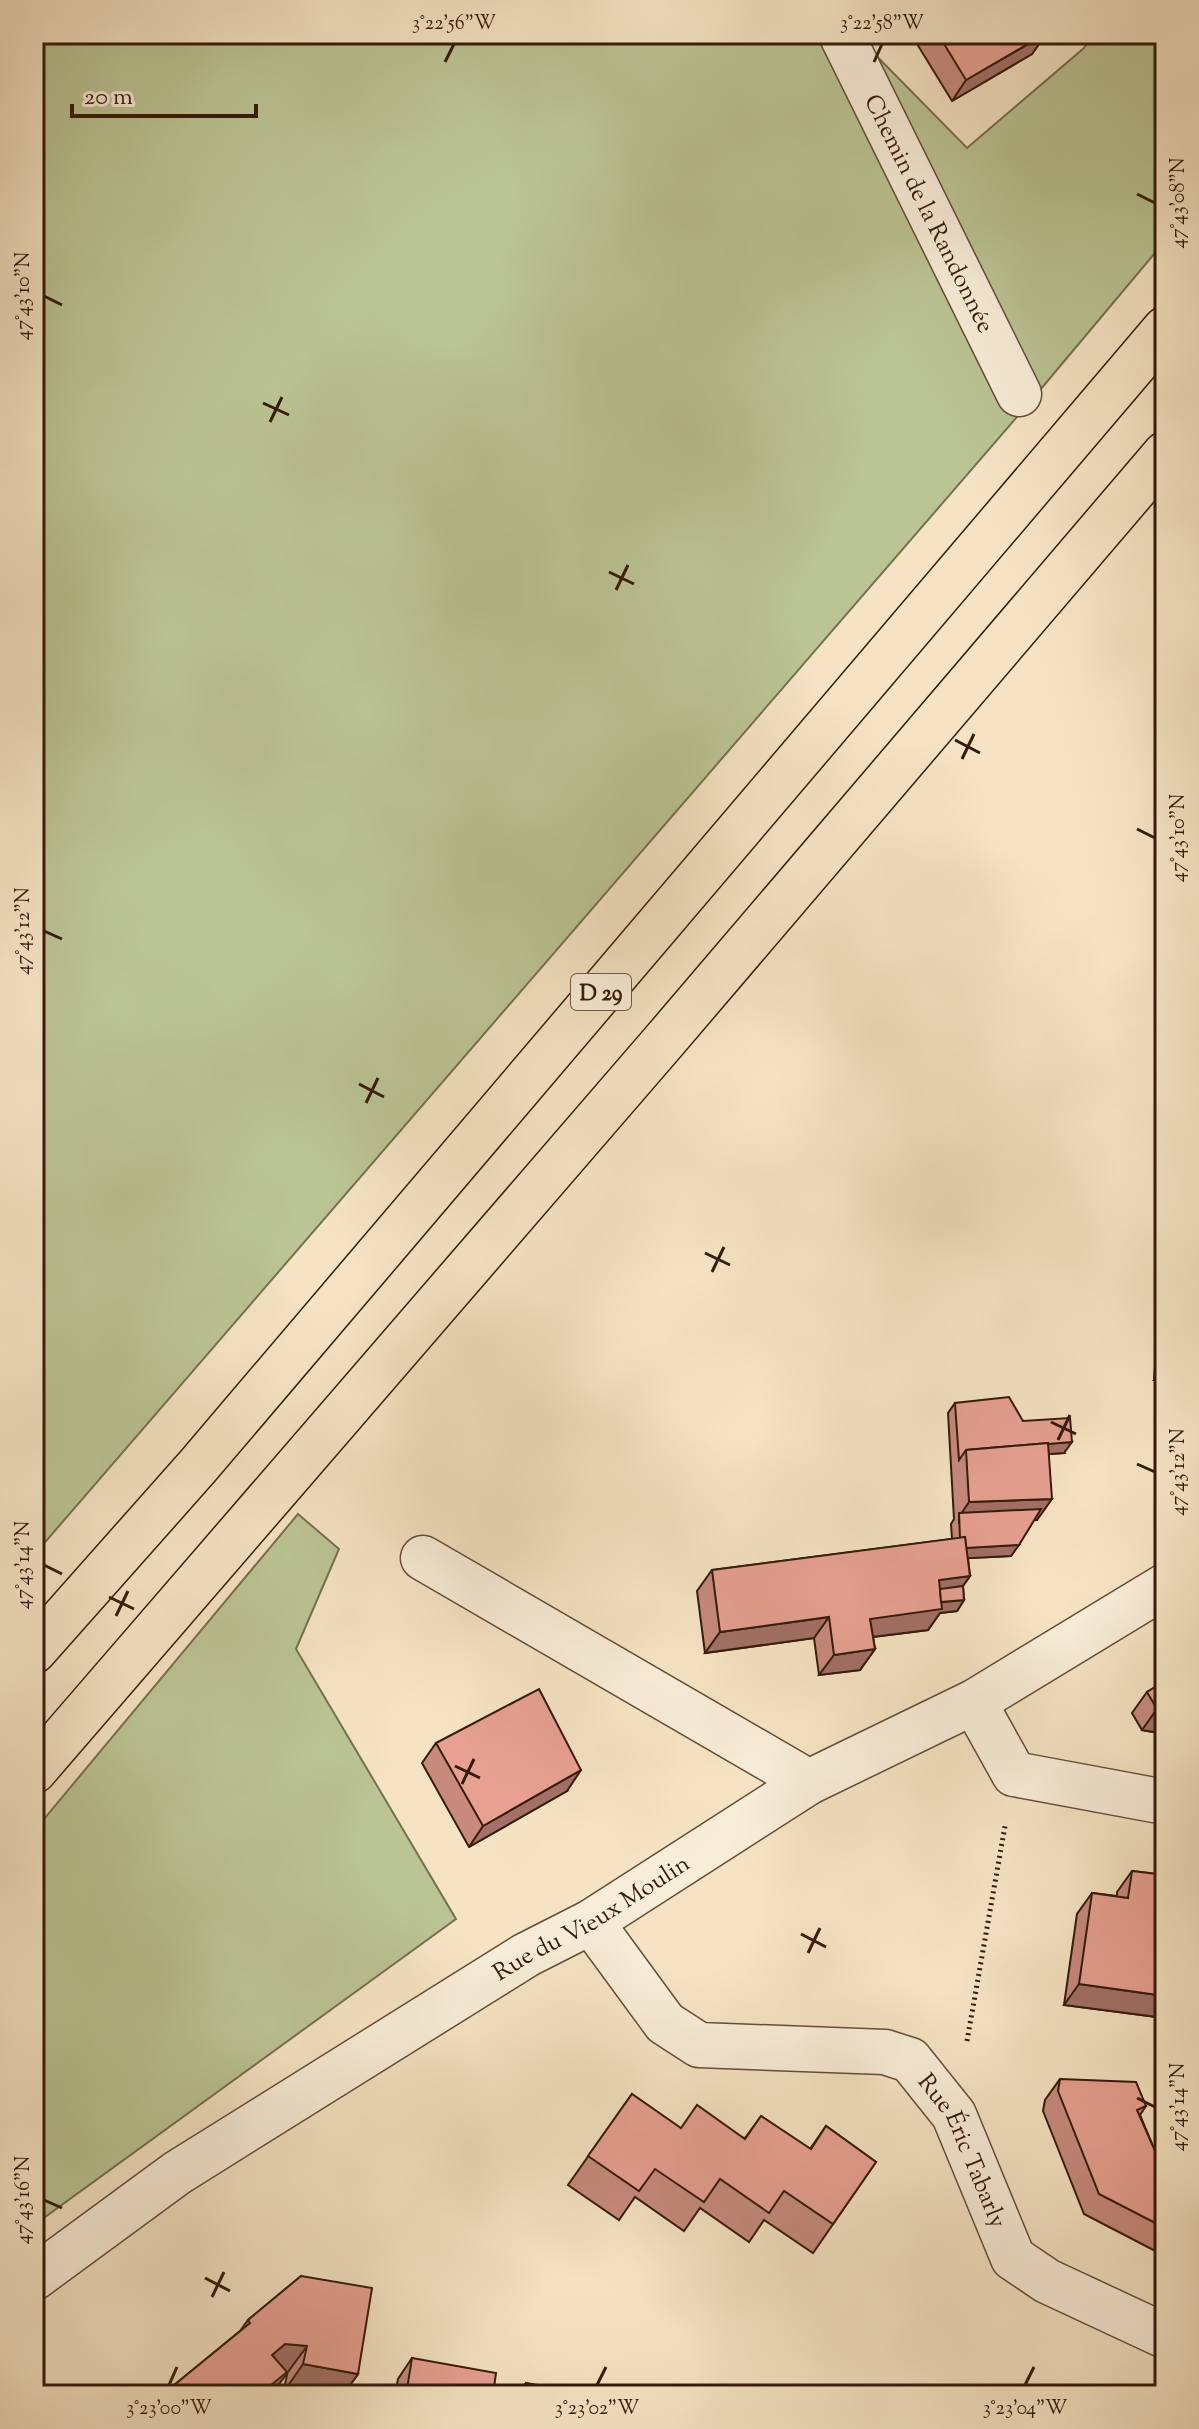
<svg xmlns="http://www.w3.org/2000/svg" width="1199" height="2429" font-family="'Sorts Mill Goudy',serif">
  <rect width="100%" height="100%" fill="#f5e3c3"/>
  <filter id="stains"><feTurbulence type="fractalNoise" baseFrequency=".0025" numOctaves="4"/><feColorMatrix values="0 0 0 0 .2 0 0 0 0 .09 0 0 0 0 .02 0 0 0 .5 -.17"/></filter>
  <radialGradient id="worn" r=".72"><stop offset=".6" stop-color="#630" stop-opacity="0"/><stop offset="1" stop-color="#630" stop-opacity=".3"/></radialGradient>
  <g fill="#bbc494" stroke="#786f4f" stroke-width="2">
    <polygon points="34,34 855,34 967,148 1084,48 1093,34 1165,34 1165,241 1035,396 34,1555"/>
    <polygon points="298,1514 339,1549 296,1649 456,1919 34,2225 34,1831"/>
  </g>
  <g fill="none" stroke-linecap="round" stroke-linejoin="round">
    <g stroke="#664c38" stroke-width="47">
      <g id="minor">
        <path id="s1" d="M841 34 1019 394"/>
        <polyline points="423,1558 809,1782"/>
        <polyline points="974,1702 1014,1774 1165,1802"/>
        <path id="s2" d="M591 1922 665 2023 699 2045 885 2052 910 2060 954 2115 1013 2258 1047 2281 1165 2336"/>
        <path id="s3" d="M34 2278 177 2173 526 1955 591 1922 809 1782 974 1702 1165 1586"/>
      </g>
    </g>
    <g stroke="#361a0a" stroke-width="47">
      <g id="major">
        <polyline points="34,1651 198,1466 1165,329"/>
        <polyline points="34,1771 665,1040 1165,454"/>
      </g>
    </g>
    <polyline stroke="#361a0a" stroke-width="5" stroke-dasharray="2 4" stroke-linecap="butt" points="967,2041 1005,1826"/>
    <use href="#minor" stroke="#f8edd8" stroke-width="44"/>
    <use href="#major" stroke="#f5e3c3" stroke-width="44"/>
  </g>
  <g fill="#c78a7d" stroke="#361a0a" stroke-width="2">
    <polygon points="917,34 1046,34 1032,54 952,101 914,39"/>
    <polygon points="1165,1053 1165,1083 1163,1081"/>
    <polygon points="1165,1275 1165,1380 1154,1380 1162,1279"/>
    <polygon points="955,1403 1023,1421 1064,1453 1049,1454 1037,1520 1034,1520 1011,1556 968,1558 970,1576 963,1586 964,1600 957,1611 940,1613 928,1630 873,1637 875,1649 860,1670 819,1675 814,1638 705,1653 697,1591 712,1570 952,1539 951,1524 954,1519 948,1413"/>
    <polygon points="1165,1681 1165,1734 1142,1730 1132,1713 1147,1692"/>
    <polygon points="436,1743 567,1791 469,1847 422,1763"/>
    <polygon points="1132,1871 1165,1875 1165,2018 1064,2005 1077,1914 1092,1893 1117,1896 1117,1892"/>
    <polygon points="1060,2079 1146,2106 1140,2115 1155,2151 1165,2156 1165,2256 1084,2214 1043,2111 1045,2100"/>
    <polygon points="632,2094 680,2128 745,2138 761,2116 810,2149 826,2126 876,2162 813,2253 764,2220 749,2242 700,2208 684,2231 635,2197 619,2220 568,2185"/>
    <polygon points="301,2276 358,2374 343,2395 296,2395 283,2393 287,2375 285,2375 271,2395 162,2395 240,2331 248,2320"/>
    <polygon points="412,2358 493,2395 395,2395 398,2379"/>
    <polygon points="526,2383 572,2395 517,2395"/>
  </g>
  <g fill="#a27066" stroke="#361a0a" stroke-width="2">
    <polygon points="1046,34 1032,54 952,101 966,80"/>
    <polygon points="1165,1365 1165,1380 1154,1380"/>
    <polygon points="1072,1442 1064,1453 1039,1455 1041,1444"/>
    <polygon points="1052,1499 1037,1520 959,1523 959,1517 969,1502"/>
    <polygon points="1019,1545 1011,1556 953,1559 961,1548"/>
    <polygon points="970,1576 955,1597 933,1600 939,1580"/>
    <polygon points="964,1600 957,1611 940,1613 928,1630 856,1639 870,1619 934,1603"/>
    <polygon points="829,1617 814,1638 705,1653 720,1632"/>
    <polygon points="875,1649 860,1670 819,1675 834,1655"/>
    <polygon points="1157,1709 1165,1711 1165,1734 1142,1730"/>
    <polygon points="581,1770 567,1791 469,1847 483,1826"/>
    <polygon points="1079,1984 1165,1996 1165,2018 1064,2005"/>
    <polygon points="285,2344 307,2346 271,2395 259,2395 272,2355"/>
    <polygon points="303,2364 358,2374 343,2395 296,2395 283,2393"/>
  </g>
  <g fill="#e7a091" stroke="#361a0a" stroke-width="2">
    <polygon points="938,34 1045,34 966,80"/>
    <polygon points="1009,1397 1023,1421 1070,1418 1072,1442 1048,1444 1048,1443 966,1450 959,1460 955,1403"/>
    <polygon points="1048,1443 1052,1499 969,1502 966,1450"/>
    <polygon points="1041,1509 1019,1545 966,1548 965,1537 960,1538 959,1513"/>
    <polygon points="965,1537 970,1576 939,1580 942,1609 870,1619 875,1649 834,1655 829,1617 720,1632 712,1570"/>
    <polygon points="963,1586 964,1600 941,1602 940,1589"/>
    <polygon points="1165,1681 1165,1711 1157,1709 1147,1692"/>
    <polygon points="539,1689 581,1770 483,1826 436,1743"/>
    <polygon points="1132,1871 1165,1875 1165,1996 1079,1984 1092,1893 1128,1898"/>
    <polygon points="1060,2079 1136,2082 1146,2106 1137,2110 1155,2151 1165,2156 1165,2228 1099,2194 1058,2091"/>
    <polygon points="632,2094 681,2128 697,2105 745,2139 761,2116 811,2149 826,2126 876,2162 833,2224 784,2191 769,2213 720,2179 704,2202 655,2169 639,2191 588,2156"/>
    <polygon points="301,2276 372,2288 358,2374 303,2364 307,2346 285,2344 272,2355 287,2372 259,2395 162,2395 250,2323 248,2320"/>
    <polygon points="412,2358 496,2373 493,2395 406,2395"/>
    <polygon points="526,2383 573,2391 572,2395 523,2395"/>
    <polygon points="720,2391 743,2395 720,2395"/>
  </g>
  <path fill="none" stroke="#361a0a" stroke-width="3" d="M445 62 454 44M874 62 882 44M1137 194 1155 203M44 296 62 305M263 403 289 415M270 422 282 397M609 572 634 584M616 590 628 565M955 740 980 753M962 759 974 734M1137 829 1155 838M44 931 62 939M359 1084 384 1097M366 1103 378 1078M705 1253 730 1265M712 1272 724 1247M1051 1422 1076 1434M1058 1440 1070 1415M1137 1464 1155 1472M44 1565 62 1574M109 1597 134 1609M116 1616 128 1591M455 1766 480 1778M462 1784 474 1759M801 1934 826 1947M808 1953 820 1928M1137 2098 1155 2107M44 2200 62 2208M205 2278 230 2291M212 2297 224 2272M169 2385 177 2367M597 2385 606 2367M1025 2385 1034 2367"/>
  <g text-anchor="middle" stroke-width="6" stroke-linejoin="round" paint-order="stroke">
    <rect fill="#f8edd8" stroke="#705948" stroke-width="2" x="571" y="974" width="60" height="36" rx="6"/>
    <g font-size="22" font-weight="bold" fill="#361a0a">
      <text x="601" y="1000">D 29</text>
    </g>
    <g font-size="24" fill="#361a0a" stroke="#f8edd8">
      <text dy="8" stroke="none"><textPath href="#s1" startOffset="200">Chemin de la Randonnée</textPath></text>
      <text dy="8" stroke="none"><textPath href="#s3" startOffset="664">Rue du Vieux Moulin</textPath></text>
      <text dy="8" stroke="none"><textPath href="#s2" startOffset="484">Rue Éric Tabarly</textPath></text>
    </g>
  </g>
  <rect width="1199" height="2429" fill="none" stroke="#f5e3c3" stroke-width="88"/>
  <path d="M72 104v12h184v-12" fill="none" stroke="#361a0a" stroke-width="4"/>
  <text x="84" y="104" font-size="24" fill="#361a0a" stroke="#f8edd8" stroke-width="6" paint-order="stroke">20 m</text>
  <rect x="44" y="44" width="1111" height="2341" fill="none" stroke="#361a0a" stroke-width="3"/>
  <g font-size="20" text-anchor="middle" fill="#361a0a">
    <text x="454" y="29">3°22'56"W</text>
    <text x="882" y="29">3°22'58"W</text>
    <text transform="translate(1177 203) rotate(-90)" y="7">47°43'08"N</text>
    <text transform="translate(22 296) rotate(-90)" y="7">47°43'10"N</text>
    <text transform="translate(1177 838) rotate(-90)" y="7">47°43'10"N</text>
    <text transform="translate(22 931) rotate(-90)" y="7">47°43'12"N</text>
    <text transform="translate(1177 1472) rotate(-90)" y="7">47°43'12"N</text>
    <text transform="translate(22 1565) rotate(-90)" y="7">47°43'14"N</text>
    <text transform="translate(1177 2107) rotate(-90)" y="7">47°43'14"N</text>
    <text transform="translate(22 2200) rotate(-90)" y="7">47°43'16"N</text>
    <text x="169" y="2414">3°23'00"W</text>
    <text x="597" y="2414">3°23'02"W</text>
    <text x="1025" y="2414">3°23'04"W</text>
  </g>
  <rect width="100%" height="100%" filter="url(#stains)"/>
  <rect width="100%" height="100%" fill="url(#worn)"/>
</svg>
